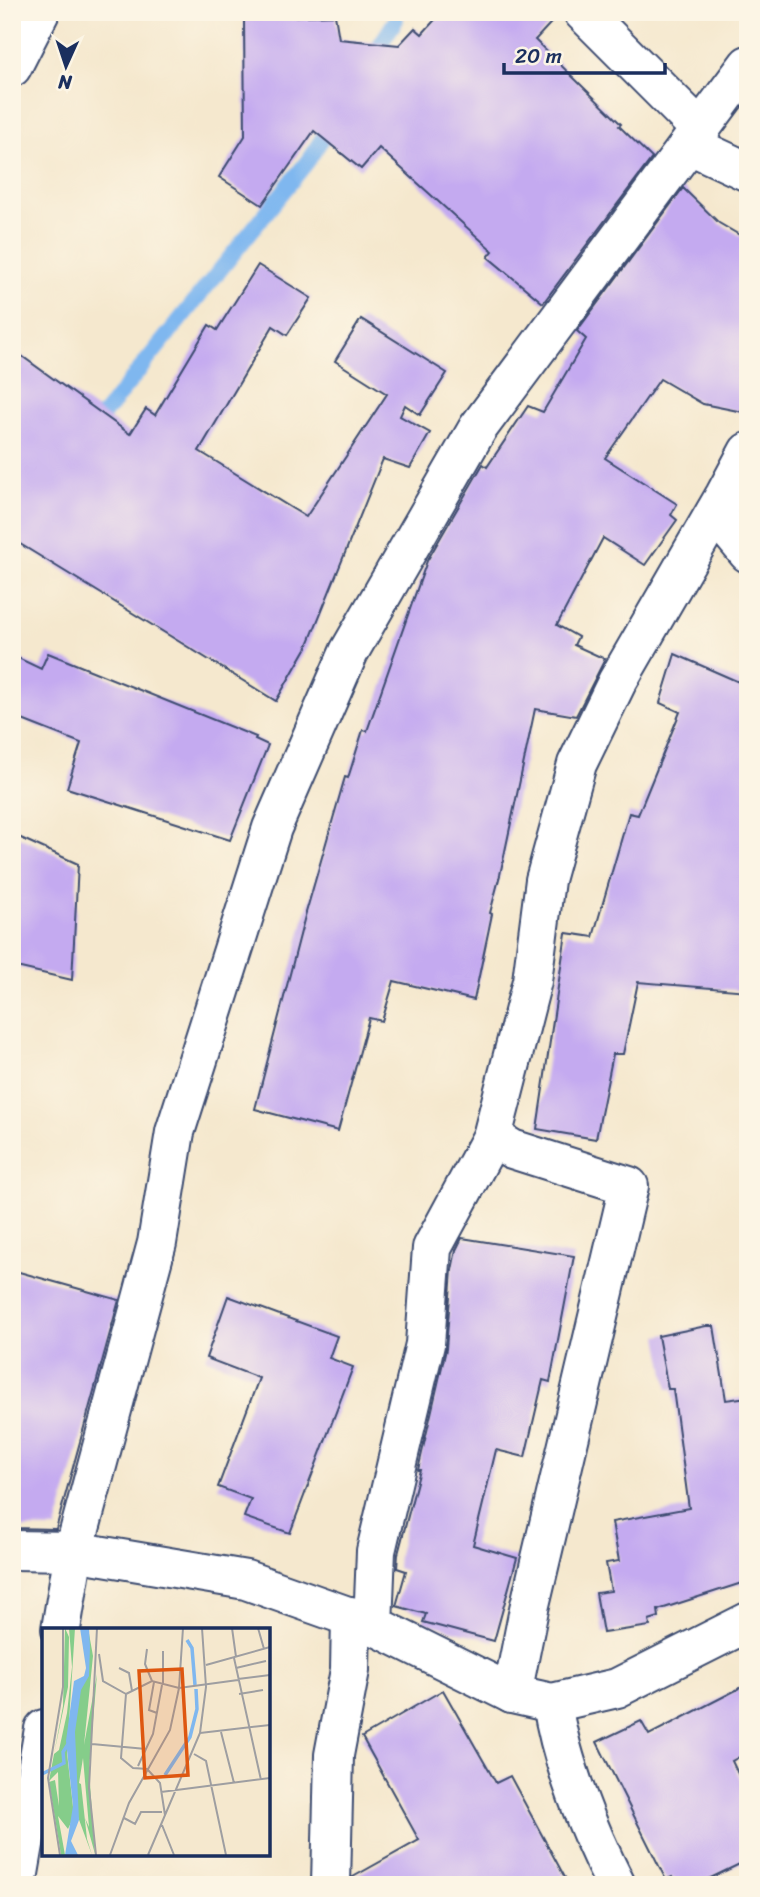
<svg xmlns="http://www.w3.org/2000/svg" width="760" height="1897" font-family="Sriracha,sans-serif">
  <rect width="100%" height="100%" fill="#fcf5e5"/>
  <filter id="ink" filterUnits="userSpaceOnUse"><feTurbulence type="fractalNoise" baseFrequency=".0143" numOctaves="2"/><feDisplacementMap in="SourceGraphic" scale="14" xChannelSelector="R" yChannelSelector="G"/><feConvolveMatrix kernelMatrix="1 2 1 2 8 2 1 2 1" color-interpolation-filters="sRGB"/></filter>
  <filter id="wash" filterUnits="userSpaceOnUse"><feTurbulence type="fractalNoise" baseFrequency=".00686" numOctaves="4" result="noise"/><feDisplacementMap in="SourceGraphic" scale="28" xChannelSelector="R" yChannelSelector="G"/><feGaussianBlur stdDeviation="1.57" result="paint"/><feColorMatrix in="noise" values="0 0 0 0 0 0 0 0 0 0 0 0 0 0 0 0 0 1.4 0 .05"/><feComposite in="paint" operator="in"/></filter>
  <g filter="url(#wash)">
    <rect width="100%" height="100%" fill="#f5e8ce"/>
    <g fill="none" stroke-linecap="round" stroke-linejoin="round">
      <g stroke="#7fb7ef" stroke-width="16">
        <polyline points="371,59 396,20"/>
        <polyline points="91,430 307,162 334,120"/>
      </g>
    </g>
    <g id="blocks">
      <g fill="#c4aaf0">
        <polygon points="442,12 561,12 535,40 621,124 619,126 652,158 543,303 488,257 493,251 379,148 361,169 314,131 262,205 219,177 245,136 244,18 335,15 339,39 399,45 415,28 422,34"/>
        <polygon points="683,188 719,223 748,240 748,413 703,404 660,379 605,458 677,504 671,515 677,520 645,565 603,538 557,625 578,637 574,645 605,659 576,716 535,709 500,875 490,913 492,914 474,1000 394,981 382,1021 369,1018 338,1131 255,1109 305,916 345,777 348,778 363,730 367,731 427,561 483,464 487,467 528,406 543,412 586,339 577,331"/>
        <polygon points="258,265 311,298 287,335 273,326 199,451 306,517 387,394 335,361 361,319 447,373 420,415 405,405 400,416 430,433 410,468 383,459 307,647 276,701 12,539 12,349 130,434 146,409 155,415 209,325 217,330"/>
        <polygon points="48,653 256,737 255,739 268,745 230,840 67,788 81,743 12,716 12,655 41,669"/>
        <polygon points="675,654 748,686 748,991 638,982 623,1054 613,1054 596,1139 537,1129 566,933 593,937 629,813 638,815 680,712 660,703"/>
        <polygon points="12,834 78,864 72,980 12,966"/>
        <polygon points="462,1238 574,1256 550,1382 543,1380 525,1457 496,1450 473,1545 517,1558 494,1641 423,1622 426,1614 396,1606 406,1571 397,1568 398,1554 420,1470 418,1470 446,1349 452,1270 456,1250"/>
        <polygon points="12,1270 119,1300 56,1529 12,1528"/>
        <polygon points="228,1296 337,1336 329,1358 353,1367 290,1533 244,1517 251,1499 218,1487 259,1378 206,1358"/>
        <polygon points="706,1326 714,1326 726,1400 748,1397 748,1581 658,1610 659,1617 649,1620 650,1626 603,1633 596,1593 611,1591 606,1563 619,1561 612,1522 689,1508 673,1389 668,1389 658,1336"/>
        <polygon points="748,1684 748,1752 732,1761 748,1795 748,1860 696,1885 677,1885 672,1877 666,1880 597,1742 641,1721 649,1735"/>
        <polygon points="443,1690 496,1783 510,1776 569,1885 353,1885 353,1877 419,1840 362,1737"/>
      </g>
    </g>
  </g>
  <g filter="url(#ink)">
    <use href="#blocks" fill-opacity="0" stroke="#3c4b6f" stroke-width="2"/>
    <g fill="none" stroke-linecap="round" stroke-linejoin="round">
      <g stroke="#3c4b6f" stroke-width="42">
        <g id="street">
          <polyline points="583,12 701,130"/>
          <polyline points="690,145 748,172"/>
          <polyline points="715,513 748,553"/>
          <polyline points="492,1137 512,1149 629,1186 529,1609 512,1694"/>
          <polyline points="12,1550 74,1551 246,1580 373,1625 512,1694 552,1703 617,1688 748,1622"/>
          <polyline points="373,1625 376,1551 425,1344 432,1248 492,1137 532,981 545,880 577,764 617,682 725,495 748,452"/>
          <polyline points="61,1629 74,1551 157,1243 175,1132 272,828 349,652 478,428 748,65"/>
          <path d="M552 1703C561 1762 589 1832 616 1885"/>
          <polyline points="17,1885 44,1729"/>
          <polyline points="331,1885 334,1755 350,1670 351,1616"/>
        </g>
      </g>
      <g stroke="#3c4b6f" stroke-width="42">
        <polyline id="secondary" points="12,67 40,12"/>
      </g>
      <use href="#street" stroke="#fff" stroke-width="38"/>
      <use href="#secondary" stroke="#fff" stroke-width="38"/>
    </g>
  </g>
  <g transform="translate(42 1628)">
    <rect width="228" height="228" fill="#f5e8ce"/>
    <path d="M23 0 27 9 26 59 12 126 17 122 25 85 30 39 27 0H33L25 125 32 188 26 201 16 188 23 227H19L7 154 13 152 17 178 16 144 7 153 21 78ZM46 0 51 28 42 117 55 46 47 142 53 226 43 190 47 199 41 130 37 155 39 156 45 211 50 227 36 189 31 142 32 104 39 57 46 48Z" fill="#85cd8a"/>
    <path d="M38 0H47L48 19 47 48 39 62 33 104 37 192 29 213 36 227H23L31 178 24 113 32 53 42 48 44 40Z" fill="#7fb7ef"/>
    <path fill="none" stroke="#7fb7ef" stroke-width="3.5" d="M145 12 150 20 153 57M0 146 22 135 21 124 28 113M123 147 148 109 155 81 154 61"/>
    <path fill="none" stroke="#9e9ea1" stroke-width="2" d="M190 0 194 29M216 0 222 21M105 21 103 36 110 53M121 23V57M57 26 61 53 84 66M192 30 219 152M164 37 228 19M77 40 87 45 90 63M194 40 224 33M196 51 228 47M112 54 107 82 115 85M197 66 221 62M179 104 192 155M158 105 228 97M50 116 104 121M152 126 164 133 184 227M96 138 111 106 120 57M106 141 91 140 79 130 84 66 110 53 137 60 196 52M106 142 118 155 123 187M119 164 228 150M82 190 93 196 99 184H120M120 197 132 227M18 227 6 150 21 59V0M54 227 47 160 55 0M68 227 87 175 128 102 137 60 141 0M106 227 158 105 164 59 160 0"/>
    <path fill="#de5710" fill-opacity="0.15" stroke="#de5710" stroke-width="3.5" d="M140 41 146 147 103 150 97 43Z"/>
    <rect width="228" height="228" fill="none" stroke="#1b2f5e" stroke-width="3.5"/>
  </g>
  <rect width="760" height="1897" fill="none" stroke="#fcf5e5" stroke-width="42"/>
  <g transform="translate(66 66) rotate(183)" stroke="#fcf5e5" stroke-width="5" paint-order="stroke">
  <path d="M0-5L12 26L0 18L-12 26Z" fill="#1b2f5e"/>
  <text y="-10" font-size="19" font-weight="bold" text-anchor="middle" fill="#1b2f5e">N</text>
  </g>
  <path d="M504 63v10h161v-10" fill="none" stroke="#1b2f5e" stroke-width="3.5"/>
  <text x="515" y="63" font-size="21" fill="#1b2f5e" stroke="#fcf5e5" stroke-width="5" paint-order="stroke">20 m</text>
</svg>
